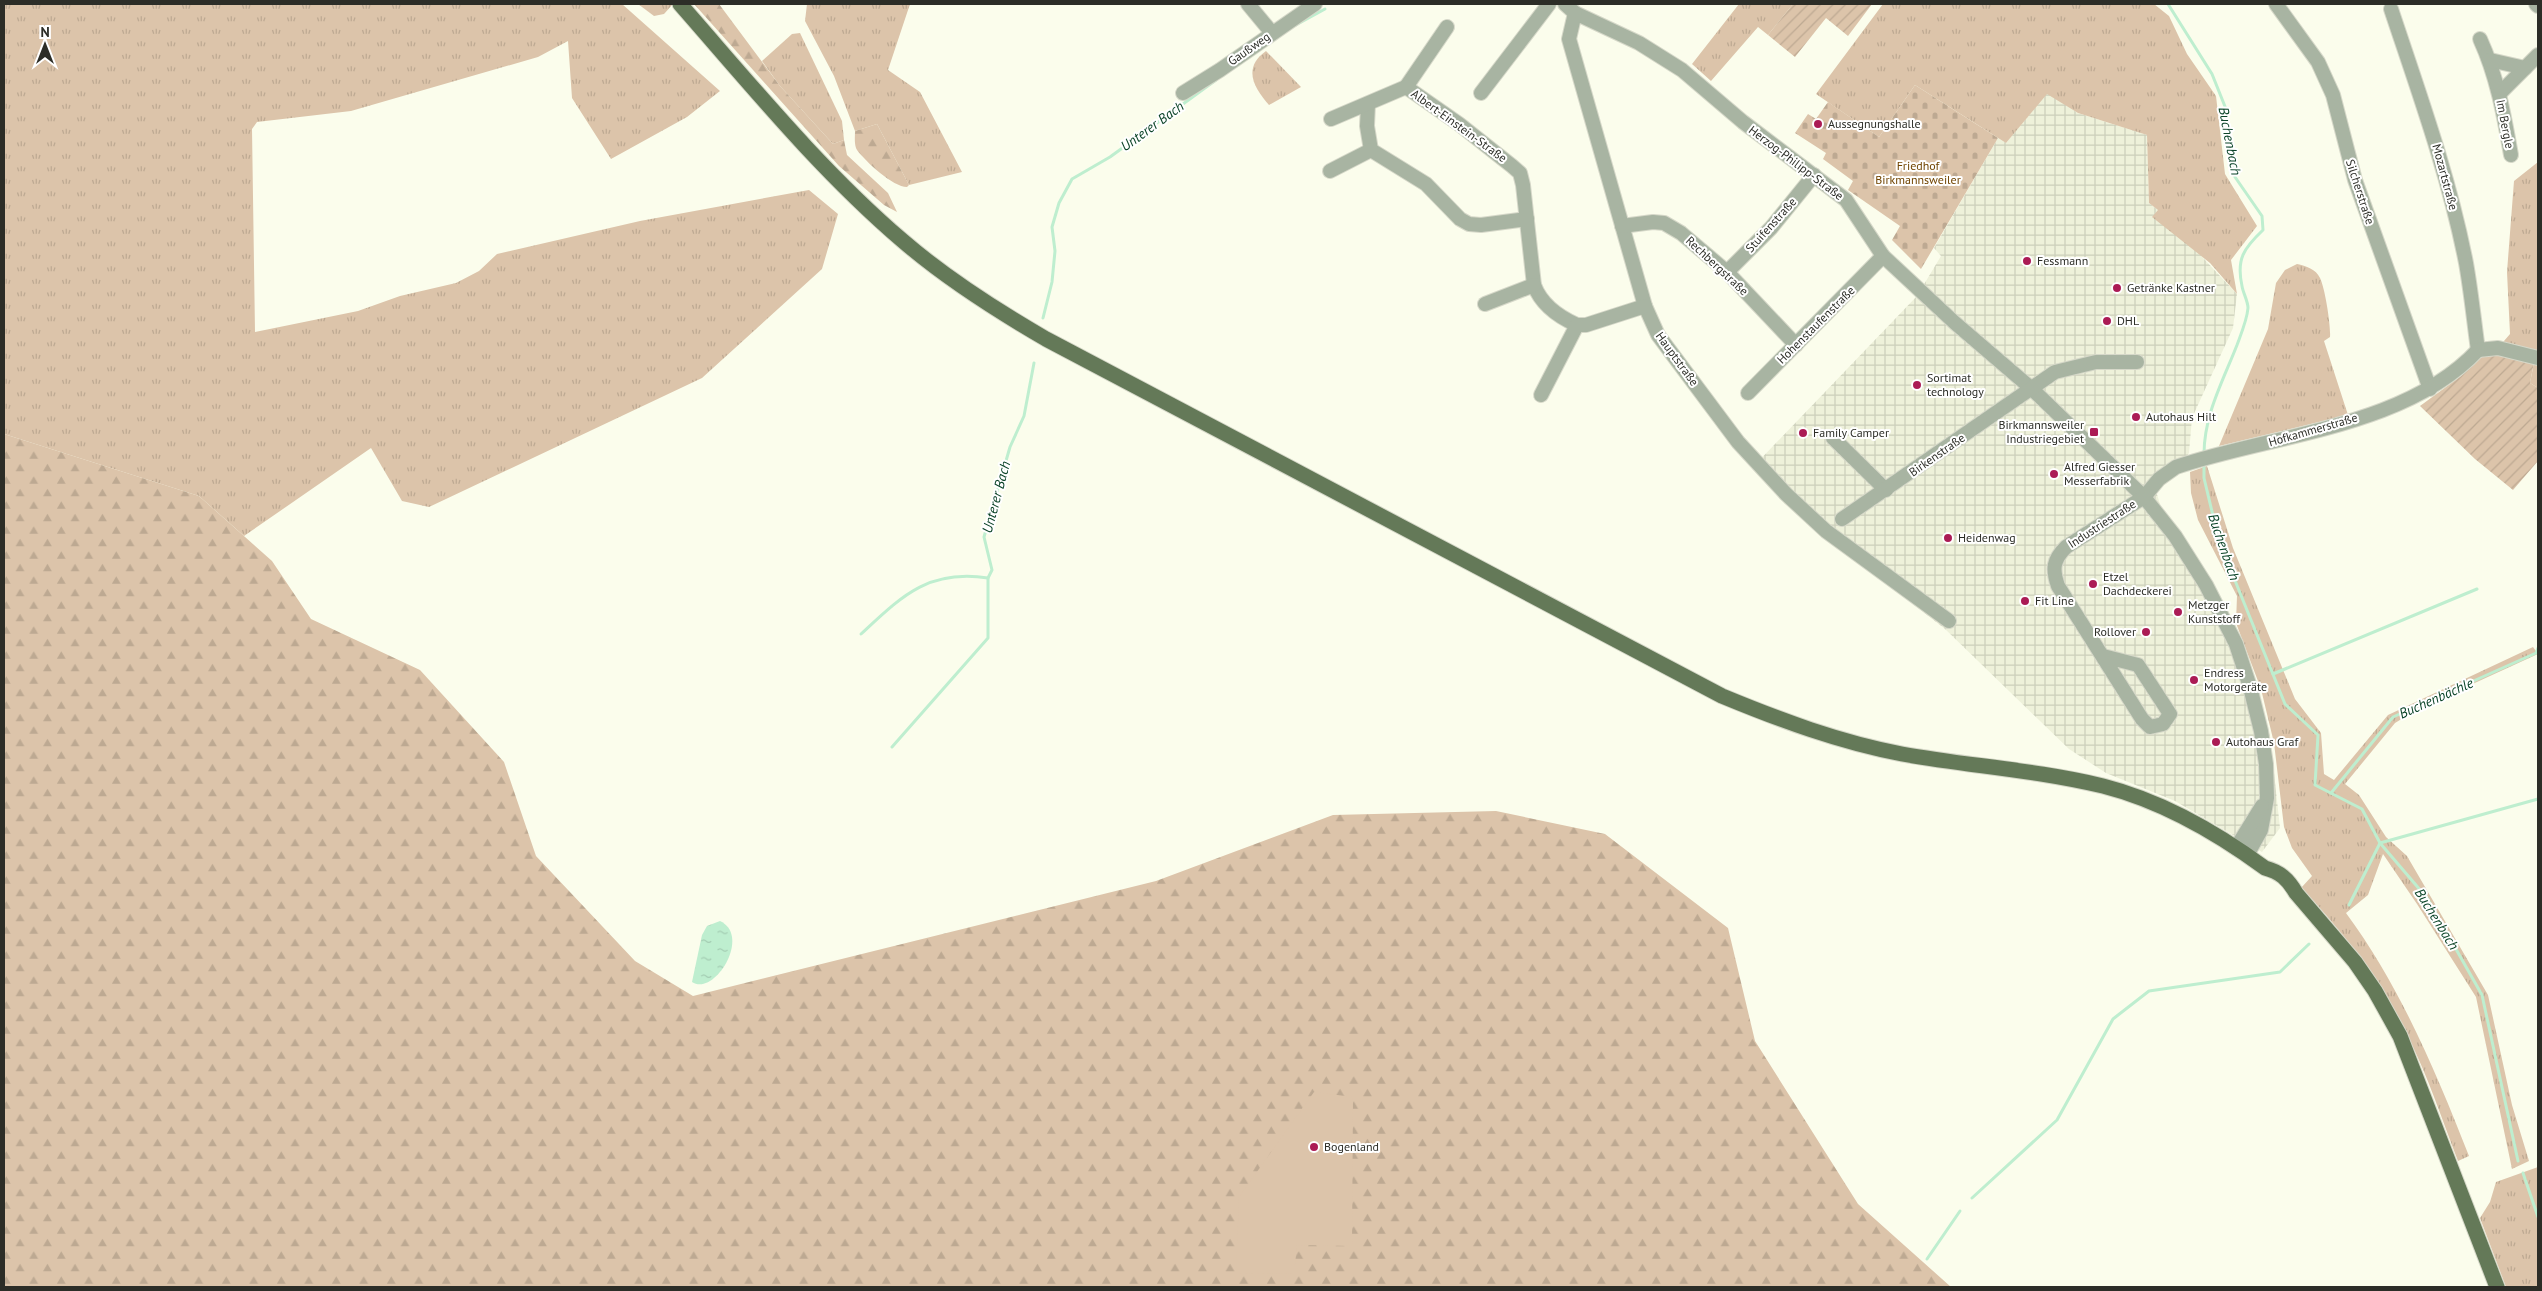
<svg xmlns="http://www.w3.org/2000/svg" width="2542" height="1291" font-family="'PT Sans',sans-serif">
  <defs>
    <pattern id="industrial-grid" width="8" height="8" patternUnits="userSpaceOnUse" patternTransform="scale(1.25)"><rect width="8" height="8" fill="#eef1da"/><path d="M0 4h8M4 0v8" fill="none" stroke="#cccfbb"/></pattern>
    <pattern id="grass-tufts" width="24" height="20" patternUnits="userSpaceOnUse" patternTransform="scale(1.25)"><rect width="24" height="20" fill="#dcc4aa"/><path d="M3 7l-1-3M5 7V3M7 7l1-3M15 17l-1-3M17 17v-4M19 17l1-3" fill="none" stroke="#bda992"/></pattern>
    <pattern id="forest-firs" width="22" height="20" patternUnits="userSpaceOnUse" patternTransform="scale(1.25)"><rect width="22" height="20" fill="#dcc4aa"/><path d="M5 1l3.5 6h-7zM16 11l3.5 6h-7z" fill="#bda992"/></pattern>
    <pattern id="cemetery-stones" width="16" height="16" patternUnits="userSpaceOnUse" patternTransform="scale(1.25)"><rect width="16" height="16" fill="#dcc4aa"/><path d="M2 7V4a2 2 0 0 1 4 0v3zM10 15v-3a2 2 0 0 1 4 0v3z" fill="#bda992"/></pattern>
    <pattern id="garden-furrows" width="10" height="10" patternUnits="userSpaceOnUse" patternTransform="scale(1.25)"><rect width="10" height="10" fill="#dcc4aa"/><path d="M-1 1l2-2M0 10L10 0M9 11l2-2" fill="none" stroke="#bda992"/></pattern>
    <pattern id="water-ripples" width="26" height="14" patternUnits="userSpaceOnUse" patternTransform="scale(1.25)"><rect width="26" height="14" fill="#beeecf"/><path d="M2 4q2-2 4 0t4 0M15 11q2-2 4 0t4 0" fill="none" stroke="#a3ccb2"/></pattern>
  </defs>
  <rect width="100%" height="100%" fill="#fbfdec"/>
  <polygon fill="url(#industrial-grid)" points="2047,93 2078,113 2147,135 2149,203 2158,210 2237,294 2233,328 2192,418 2189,453 2173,478 2156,491 2163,514 2241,646 2270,736 2280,828 2262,852 2175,801 2106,773 2069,749 1945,629 1784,503 1753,467 1917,296 1941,256 1934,248 1998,138 2006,143"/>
  <g fill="url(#grass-tufts)">
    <polygon points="4,4 622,4 720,91 687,117 611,159 572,98 568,41 538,57 351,111 257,122 252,129 255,332 358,311 400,296 456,283 479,271 497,254 640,221 809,190 838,214 822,269 702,378 429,507 402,501 371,448 244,536 199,496 4,434"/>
    <polygon points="638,4 673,4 664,14 654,16"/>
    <polygon points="807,4 910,4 888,70 920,92 962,172 909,185 877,124 855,131 834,76 805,21"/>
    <polygon points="1739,4 1793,4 1768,35 1758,27 1711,81 1692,64"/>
    <polygon points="1883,4 2154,4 2169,16 2187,54 2216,96 2225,174 2257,226 2231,260 2237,294 2210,263 2152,217 2158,210 2149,203 2147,135 2078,113 2047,94 2006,143 1915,85 1879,137 1816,94"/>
    <polygon points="800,33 842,121 844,140 833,144 780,86 762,61 792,34"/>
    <path d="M1266 51 1301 87 1269 105C1254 88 1242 68 1266 51Z"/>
    <polygon points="2538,162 2538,357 2498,348 2510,334 2507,272 2514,181"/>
    <path d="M2297 264C2306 266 2316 269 2320 278 2325 288 2331 326 2330 337L2324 341 2348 415 2219 446 2268 329 2276 283 2285 270Z"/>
    <polygon points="2534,362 2538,362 2538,388 2530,383"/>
    <path d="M2207 466 2233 548 2295 699 2321 733 2324 774 2334 780 2388 715 2533 647 2538 654 2418 709 2395 723 2345 784 2359 795 2386 837 2407 856 2488 995 2512 1105 2529 1161 2512 1169 2476 997 2417 904 2383 854 2368 895 2346 913C2400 986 2436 1072 2469 1156L2458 1161C2442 1120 2428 1076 2408 1037 2380 983 2344 931 2301 888L2312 876 2292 848 2284 827 2274 743 2261 689 2236 623 2237 596 2198 520 2191 493 2190 472Z"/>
    <polygon points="2538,1167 2538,1287 2506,1287 2480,1218 2490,1202 2496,1182"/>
  </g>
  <g fill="url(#forest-firs)">
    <polygon points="694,4 719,4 780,86 833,144 844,140 847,155 888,193 897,212 884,205 839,166"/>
    <path d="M877 124 909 185 907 187C893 187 866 162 857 150 854 145 855 137 855 131Z"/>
    <polygon points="4,434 199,496 272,561 311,619 420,670 504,762 536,856 635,961 693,996 1156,881 1333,815 1496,811 1605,834 1728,928 1755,1041 1858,1204 1951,1287 4,1287"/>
  </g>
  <polygon fill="url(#cemetery-stones)" points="1915,85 1998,138 1921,269 1892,240 1900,226 1848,190 1853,181 1823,159 1826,153 1795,133 1808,114 1816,119 1828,102 1879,137"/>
  <g fill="url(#garden-furrows)">
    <polygon points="1793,4 1872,4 1848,36 1826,18 1795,57 1768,35"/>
    <polygon points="2483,354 2498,354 2534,362 2530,383 2538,388 2538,461 2513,490 2475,459 2420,406 2461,376"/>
  </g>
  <polygon fill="#dcc4aa" points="1314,1092 1353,1097 1352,1246 1297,1245 1294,1274 1236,1273 1239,1197"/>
  <path fill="url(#water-ripples)" d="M720 921C752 936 714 997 692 982L702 935 707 926Z"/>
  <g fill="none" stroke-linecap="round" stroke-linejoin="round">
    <g stroke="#beeecf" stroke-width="3">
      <path d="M2168 4 2212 74 2226 109 2235 177 2262 216 2263 230C2244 248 2236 259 2242 286 2243 293 2248 301 2248 308 2247 320 2241 334 2237 345 2223 381 2204 415 2204 454"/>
      <polyline points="1294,26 1325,9"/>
      <polyline points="1043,318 1052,282 1055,251 1052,227 1059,203 1072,179 1110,157 1216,80"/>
      <polyline points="2204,462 2204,478 2219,541 2285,704 2318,735 2315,785 2362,809 2380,843 2427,898 2482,995 2518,1161"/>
      <path d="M861 634C902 596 928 569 988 578"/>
      <polyline points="2273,674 2477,589"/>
      <polyline points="892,747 988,638 988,578 992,570 984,537 1010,447 1024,416 1034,363"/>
      <polyline points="2331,793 2393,717 2536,653 2538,648"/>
      <polyline points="2349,905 2380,843 2538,799"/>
      <polyline points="2523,1173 2538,1217"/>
      <polyline points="1972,1198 2057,1120 2113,1019 2149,991 2280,972 2309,944"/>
      <polyline points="1927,1259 1960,1211"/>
    </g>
    <g stroke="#d6d8c9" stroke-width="16">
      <g id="minor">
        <polyline points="1248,4 1272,33"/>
        <polyline points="1565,4 1575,13 1639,43 1682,70 1743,122 1846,200 1883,256 1955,323 2032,389 2144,497 2175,536 2206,585 2236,644 2250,687 2261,731 2266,764 2267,798 2261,830 2247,855"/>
        <polyline points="2276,4 2318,62 2333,95 2355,180 2430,389"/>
        <polyline points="2536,4 2538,6"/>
        <path d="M2391 9C2419 93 2449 176 2466 263 2471 291 2474 321 2478 350"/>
        <polyline points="1575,13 1569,39 1645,306 1658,335 1738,442 1786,494 1826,531 1949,621"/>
        <path d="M2480 39C2497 76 2504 115 2511 155"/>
        <polyline points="2490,60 2525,68"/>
        <polyline points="1406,87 1447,27"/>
        <polyline points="1183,93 1220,70 1315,4"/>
        <polyline points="1481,93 1549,4"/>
        <polyline points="2500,93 2538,55"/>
        <polyline points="1368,104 1367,126 1371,150 1426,184 1460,219 1469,224 1481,225 1527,219"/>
        <path d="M1331 119 1406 87 1459 124 1512 166 1520 173 1523 185 1534 285C1541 304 1559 317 1577 325"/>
        <polyline points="1330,171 1371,150"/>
        <polyline points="1622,226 1653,222 1664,223 1681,233 1727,272 1796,345"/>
        <polyline points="1727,272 1771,228 1814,175"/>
        <polyline points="1485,304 1534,285"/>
        <polyline points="2478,350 2498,348 2538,358"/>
        <polyline points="1748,393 1883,256"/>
        <polyline points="1541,395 1577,325 1586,325 1645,306"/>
        <polyline points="1833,438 1886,490"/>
        <polyline points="1842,519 2055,372 2096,362 2137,362"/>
        <path d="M2103 656 2138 665 2170 714 2163 724 2150 727 2142 719 2058 586C2052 569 2053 560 2066 547L2144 497 2159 479 2176 467C2273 434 2405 428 2478 350"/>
        <polyline points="2236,848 2262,806"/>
      </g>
    </g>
    <g stroke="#d6d8c9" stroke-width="17">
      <path id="major" d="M680 4C751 85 820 170 903 241 947 279 996 310 1046 339L1722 696C1780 720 1839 742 1902 754 1969 766 2037 770 2103 786 2162 801 2216 832 2265 868 2280 872 2288 879 2296 893L2355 962 2375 991 2400 1036 2497 1287"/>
    </g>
    <use href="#minor" stroke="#a8b4a2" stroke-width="14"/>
    <use href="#major" stroke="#647958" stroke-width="15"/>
  </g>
  <g fill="#ab1b55" stroke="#fff" stroke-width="2">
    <circle cx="1818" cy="124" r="5"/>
    <circle cx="2027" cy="261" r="5"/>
    <circle cx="2117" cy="288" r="5"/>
    <circle cx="2107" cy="321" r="5"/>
    <circle cx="1917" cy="385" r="5"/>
    <circle cx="2136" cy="417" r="5"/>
    <rect x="2089" y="427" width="10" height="10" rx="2.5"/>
    <circle cx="1803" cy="433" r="5"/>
    <circle cx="2054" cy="474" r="5"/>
    <circle cx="1948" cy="538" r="5"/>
    <circle cx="2093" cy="584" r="5"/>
    <circle cx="2025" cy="601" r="5"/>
    <circle cx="2178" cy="612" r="5"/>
    <circle cx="2146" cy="632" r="5"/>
    <circle cx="2194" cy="680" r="5"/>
    <circle cx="2216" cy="742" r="5"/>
    <circle cx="1314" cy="1147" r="5"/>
  </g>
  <g text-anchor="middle" stroke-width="4" stroke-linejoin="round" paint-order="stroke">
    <g font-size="12" fill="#2c2d27" stroke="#fff">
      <text transform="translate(1249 49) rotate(-35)" y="4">Gaußweg</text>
      <text transform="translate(2505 124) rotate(79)" y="4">Im Bergle</text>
      <text transform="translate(1459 126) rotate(36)" y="4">Albert-Einstein-Straße</text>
      <text transform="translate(1796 163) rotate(37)" y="4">Herzog-Philipp-Straße</text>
      <text transform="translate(2445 177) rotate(75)" y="4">Mozartstraße</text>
      <text transform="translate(2360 192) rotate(72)" y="4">Silcherstraße</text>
      <text transform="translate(1771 225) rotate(-48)" y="4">Stuifenstraße</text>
      <text transform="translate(1717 266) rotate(43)" y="4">Rechbergstraße</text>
      <text transform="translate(1816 325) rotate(-45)" y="4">Hohenstaufenstraße</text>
      <text transform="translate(1677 359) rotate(54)" y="4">Hauptstraße</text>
      <text transform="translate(2313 430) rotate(-16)" y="4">Hofkammerstraße</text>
      <text transform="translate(1937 455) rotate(-35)" y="4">Birkenstraße</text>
      <text transform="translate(2102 524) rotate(-33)" y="4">Industriestraße</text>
    </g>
    <g font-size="12" fill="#2c2d27" stroke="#fff" text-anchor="start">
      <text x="1828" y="128">Aussegnungshalle</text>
      <text x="2037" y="265">Fessmann</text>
      <text x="2127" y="292">Getränke Kastner</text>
      <text x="2117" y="325">DHL</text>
      <text x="1927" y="382">Sortimat<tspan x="1927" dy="14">technology</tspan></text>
      <text x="2146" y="421">Autohaus Hilt</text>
      <text x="2084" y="429" text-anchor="end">Birkmannsweiler<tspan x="2084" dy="14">Industriegebiet</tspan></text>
      <text x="1813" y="437">Family Camper</text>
      <text x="2064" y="471">Alfred Giesser<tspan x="2064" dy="14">Messerfabrik</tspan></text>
      <text x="1958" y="542">Heidenwag</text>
      <text x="2103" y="581">Etzel<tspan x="2103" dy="14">Dachdeckerei</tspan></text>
      <text x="2035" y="605">Fit Line</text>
      <text x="2188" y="609">Metzger<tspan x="2188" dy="14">Kunststoff</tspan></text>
      <text x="2136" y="636" text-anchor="end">Rollover</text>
      <text x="2204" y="677">Endress<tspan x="2204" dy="14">Motorgeräte</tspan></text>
      <text x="2226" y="746">Autohaus Graf</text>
      <text x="1324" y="1151">Bogenland</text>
    </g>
    <g font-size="12" fill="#704400" stroke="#fff">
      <text x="1918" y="170">Friedhof<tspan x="1918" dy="14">Birkmannsweiler</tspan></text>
    </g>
    <g font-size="14" font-style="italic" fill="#0b4428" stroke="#fff">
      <text transform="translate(1152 126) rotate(-36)" y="5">Unterer Bach</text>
      <text transform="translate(2230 141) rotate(79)" y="5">Buchenbach</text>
      <text transform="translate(996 497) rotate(-75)" y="5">Unterer Bach</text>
      <text transform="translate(2224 547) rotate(71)" y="5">Buchenbach</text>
      <text transform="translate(2436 698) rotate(-24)" y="5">Buchenbächle</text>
      <text transform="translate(2437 919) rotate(58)" y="5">Buchenbach</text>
    </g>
  </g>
  <rect width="2542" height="1291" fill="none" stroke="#2c2d27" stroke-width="10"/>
  <g transform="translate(45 45)" stroke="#ffffff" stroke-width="4" paint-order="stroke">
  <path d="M0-4L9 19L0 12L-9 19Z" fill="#2c2d27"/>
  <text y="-8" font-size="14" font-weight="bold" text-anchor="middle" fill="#2c2d27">N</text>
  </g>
</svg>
